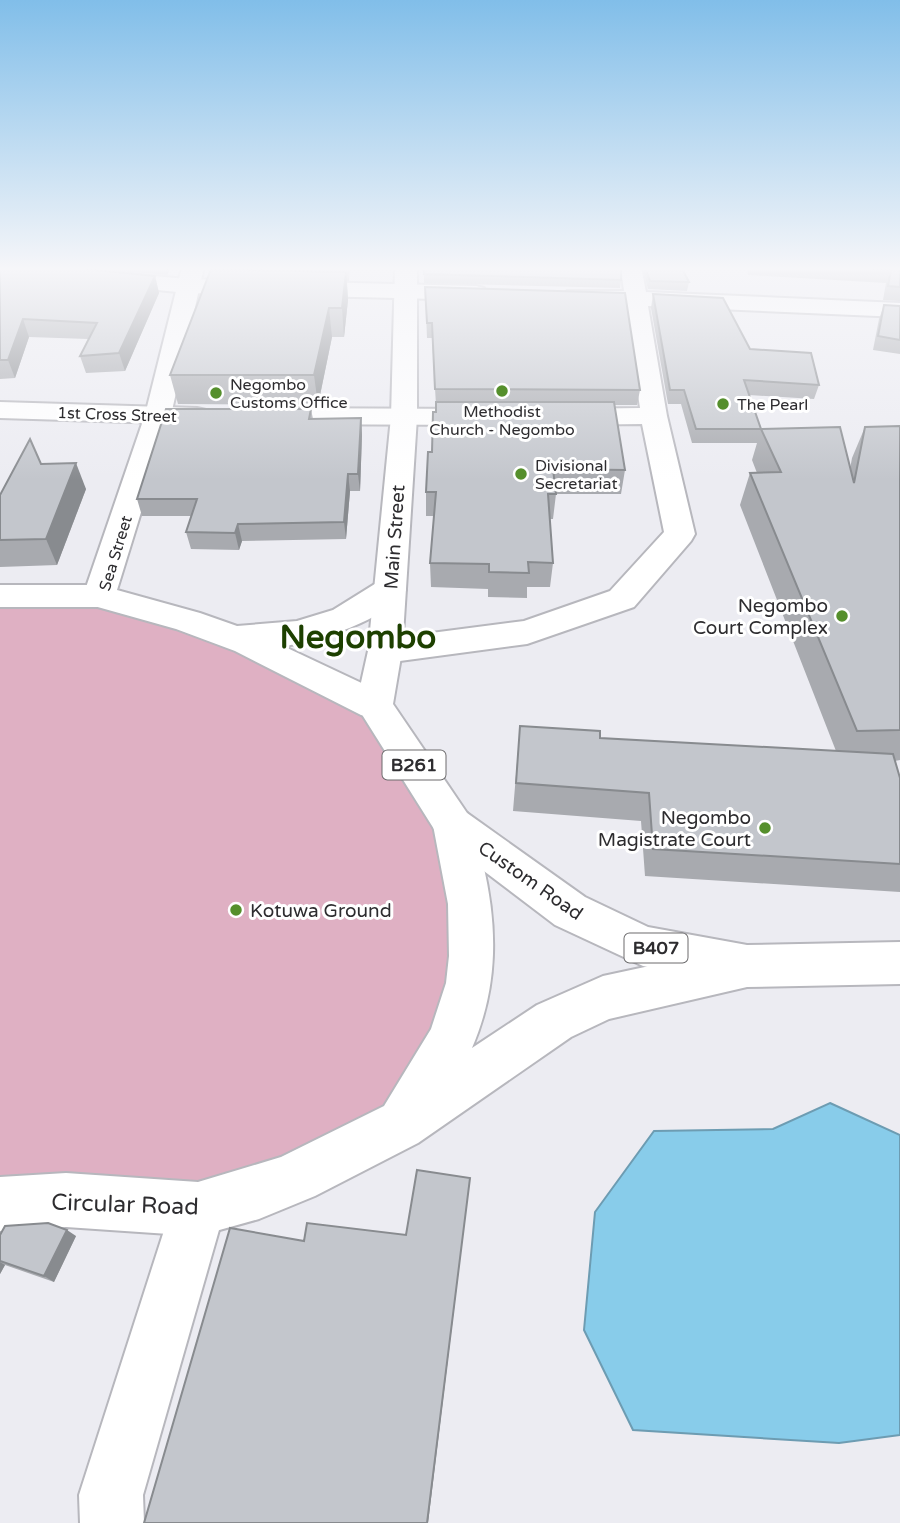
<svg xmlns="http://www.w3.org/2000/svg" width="900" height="1523" font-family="'Varela Round',sans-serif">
  <rect width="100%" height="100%" fill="#ececf2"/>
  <polygon fill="#dfb0c3" points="0,596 99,596 374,705 439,802 473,930 400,1125 296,1177 0,1204"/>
  <polygon fill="#88ccea" stroke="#6d9cb2" stroke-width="2" points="830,1103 900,1135 900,1435 839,1443 633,1430 584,1330 595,1212 654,1131 773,1129"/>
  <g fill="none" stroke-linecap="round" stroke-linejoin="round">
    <g stroke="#b7b7bd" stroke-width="4">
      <g id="street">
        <polygon points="0,267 53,267 187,279 476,286 484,288 487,293 484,298 476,300 187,293 0,274"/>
        <polygon points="621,267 641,267 646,292 900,303 900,317 648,306 667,416 695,534 691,541 634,607 527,644 385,663 373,660 368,651 373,642 385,639 524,621 610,591 664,532 642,424 565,425 556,423 552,417 556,411 565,409 640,408 625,305 575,303 567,301 564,296 567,291 624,291"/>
        <polygon points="0,402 197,408 206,410 210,416 206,422 197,424 0,418"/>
        <polygon points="261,408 484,409 493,411 497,417 493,423 484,425 261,424 252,422 248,416 252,410"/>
        <polygon points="0,585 99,585 111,588 115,596 111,604 99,607 0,607"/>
        <polygon points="198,1182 217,1190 225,1209 143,1495 144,1523 80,1523 79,1495 171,1209 179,1190"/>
      </g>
    </g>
    <g stroke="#b7b7bd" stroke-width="4">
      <g id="secondary">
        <path d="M182 267H204L171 415 117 590 200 613 237 626 297 621 333 610 378 582 390 579 402 582 406 590C388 619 316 643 283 646L387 695 392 705 387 715 374 718 361 715 235 651 176 629 87 604 83 596 145 415Z"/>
        <path d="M453 808 467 813C476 829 479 847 483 864 498 928 498 987 472 1048L537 1005 603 976 747 945 763 951 770 966 763 981 747 987 609 1019 571 1037 418 1143 315 1196 259 1219 198 1236 66 1227 0 1231V1177L66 1173 198 1182 281 1157 384 1106 431 1029 446 983 449 956 448 904 433 825 439 813Z"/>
      </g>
    </g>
    <g stroke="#b7b7bd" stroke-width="4">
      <polygon id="primary" points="395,267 417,267 417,417 402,651 393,704 467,813 585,897 648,927 747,945 900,942 900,984 747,987 643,966 555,925 439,837 356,705 368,651 391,417"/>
    </g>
    <use href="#street" fill="#fff" fill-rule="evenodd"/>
    <use href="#secondary" fill="#fff" fill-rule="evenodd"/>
    <use href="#primary" fill="#fff" fill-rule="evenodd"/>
  </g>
  <g fill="#a8aaaf">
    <polygon points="0,267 155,276 159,293 125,371 86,373 80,356 88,339 29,337 15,378 0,379"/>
    <polygon points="77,267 171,267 167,275"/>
    <polygon points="221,267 350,267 349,281 347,281 348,300 344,337 332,337 318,405 178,404 170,375 222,269"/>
    <polygon points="424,267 621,280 620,288 424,283"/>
    <polygon points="642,267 681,267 689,282 687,291 648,289"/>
    <polygon points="747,267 900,267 900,301 883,300 886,283 748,275"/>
    <polygon points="425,287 640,390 637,405 614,405 625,470 621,494 556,494 553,519 550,519 553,563 550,587 527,587 527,598 488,597 488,589 431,587 430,563 434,516 426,516 426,492 432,452 436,405 432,338 427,338"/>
    <polygon points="653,294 750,349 819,385 814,399 749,395 761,429 850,469 852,458 865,427 900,426 900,760 895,761 900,778 900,892 645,876 641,821 513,811 520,726 600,738 836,751 740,505 750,473 757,473 752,460 757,443 692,443 681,404 668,404 651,308"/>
    <polygon points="884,305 900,306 900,354 873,350 879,319"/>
    <polygon points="311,409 313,419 361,418 362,435 360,491 350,491 346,539 242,541 239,550 191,549 186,532 191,516 142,516 137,499"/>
    <polygon points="41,464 86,489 57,565 0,567 0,495"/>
    <polygon points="0,1235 76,1236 54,1282 5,1265 0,1274"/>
  </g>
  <g fill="#888b8f">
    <polygon points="166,267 171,267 167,275"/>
    <polygon points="346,272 348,300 344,337 342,308"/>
    <polygon points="155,276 159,293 125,371 119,353"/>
    <polygon points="329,308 332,337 318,405 314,375"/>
    <polygon points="23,319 29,337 15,378 8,360"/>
    <polygon points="361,418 362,435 360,491 358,474"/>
    <polygon points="76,463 86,489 57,565 46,539"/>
    <polygon points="348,474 350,491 346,539 344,522"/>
    <polygon points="238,524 242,541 239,550 235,533"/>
    <polygon points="470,1178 428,1523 427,1523"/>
    <polygon points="67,1230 76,1236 54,1282 44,1276"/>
    <polygon points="0,1262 5,1265 0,1274"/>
  </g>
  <g fill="#c3c6cc" stroke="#888b8f" stroke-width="2">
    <polygon points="0,267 67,267 155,276 119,353 80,356 97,323 23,319 8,360 0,360"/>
    <polygon points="424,267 621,267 621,280 424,274"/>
    <polygon points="645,267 681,267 689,282 650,281"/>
    <polygon points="835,267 900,267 900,287 888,286 891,270"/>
    <polygon points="211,269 346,272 342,308 329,308 314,375 170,375"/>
    <polygon points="425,287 625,293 640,390 435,389 432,323 427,323"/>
    <polygon points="653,294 723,298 750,349 811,353 819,385 744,380 761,429 696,429 684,390 670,390"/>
    <polygon points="884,305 900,306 900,340 878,336"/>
    <polygon points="436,402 614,402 625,470 553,469 556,494 548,494 553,563 528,562 529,573 489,572 489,564 430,563 436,492 426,492 428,452 432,452 433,412 436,412"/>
    <polygon points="166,409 311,409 309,419 361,418 358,474 348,474 344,522 238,524 235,533 186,532 197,499 137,499"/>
    <polygon points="900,426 900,730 857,731 750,473 781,472 761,429 840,427 854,483 865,427"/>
    <polygon points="30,439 41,464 76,463 46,539 0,540 0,495"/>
    <polygon points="520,726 600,731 600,738 893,754 900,778 900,864 653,849 649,793 516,783"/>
    <polygon points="417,1170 470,1178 427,1523 144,1523 230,1228 304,1241 307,1223 406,1235"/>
    <polygon points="48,1223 67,1230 44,1276 0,1261 0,1235 5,1226"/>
  </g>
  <linearGradient id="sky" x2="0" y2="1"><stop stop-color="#81bee9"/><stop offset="0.56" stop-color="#f6f6f9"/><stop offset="1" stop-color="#f6f6f9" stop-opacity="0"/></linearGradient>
  <rect width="900" height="480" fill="url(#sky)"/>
  <g fill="#558f2c" stroke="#fff" stroke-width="2.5">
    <circle cx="502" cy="391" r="7"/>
    <circle cx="216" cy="393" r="7"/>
    <circle cx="723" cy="404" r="7"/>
    <circle cx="521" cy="474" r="7"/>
    <circle cx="842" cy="616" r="7"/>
    <circle cx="765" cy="828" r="7"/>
    <circle cx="236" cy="910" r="7"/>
  </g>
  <g text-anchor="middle" stroke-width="6" stroke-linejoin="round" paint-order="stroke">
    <g font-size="16" fill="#2d2c2f" stroke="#fff" text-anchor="start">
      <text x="230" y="390">Negombo<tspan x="230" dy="18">Customs Office</tspan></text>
      <text x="737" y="410">The Pearl</text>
      <text x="502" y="417" text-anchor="middle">Methodist<tspan x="502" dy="18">Church - Negombo</tspan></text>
      <text x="535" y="471">Divisional<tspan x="535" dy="18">Secretariat</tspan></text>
    </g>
    <g font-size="16" fill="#2d2c2f" stroke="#fff">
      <text transform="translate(117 414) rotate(2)" y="6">1st Cross Street</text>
      <text transform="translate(115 553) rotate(-73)" y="6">Sea Street</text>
    </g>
    <g fill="#fff" stroke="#6c6b6d" stroke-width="2">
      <rect x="382.5" y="750.5" width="63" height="29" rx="5"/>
      <rect x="624.5" y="933.5" width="63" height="29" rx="5"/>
    </g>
    <g font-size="18" font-weight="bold" fill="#2d2c2f">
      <text x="414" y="771">B261</text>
      <text x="656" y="954">B407</text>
    </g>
    <g font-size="19" fill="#2d2c2f" stroke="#fff">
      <text transform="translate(394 537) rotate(-86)" y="7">Main Street</text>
      <text transform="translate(531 880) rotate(35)" y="7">Custom Road</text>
    </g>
    <g font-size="19" fill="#2d2c2f" stroke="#fff" text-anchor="end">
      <text x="828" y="612">Negombo<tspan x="828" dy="22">Court Complex</tspan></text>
      <text x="751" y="824">Negombo<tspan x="751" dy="22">Magistrate Court</tspan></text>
      <text x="250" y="917" text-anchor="start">Kotuwa Ground</text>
    </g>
    <g font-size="23" fill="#2d2c2f" stroke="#fff">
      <text transform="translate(125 1204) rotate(2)" y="8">Circular Road</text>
    </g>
    <g font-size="33" font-weight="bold" fill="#1d4000" stroke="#fff">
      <text x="358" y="648">Negombo</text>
    </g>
  </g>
</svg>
